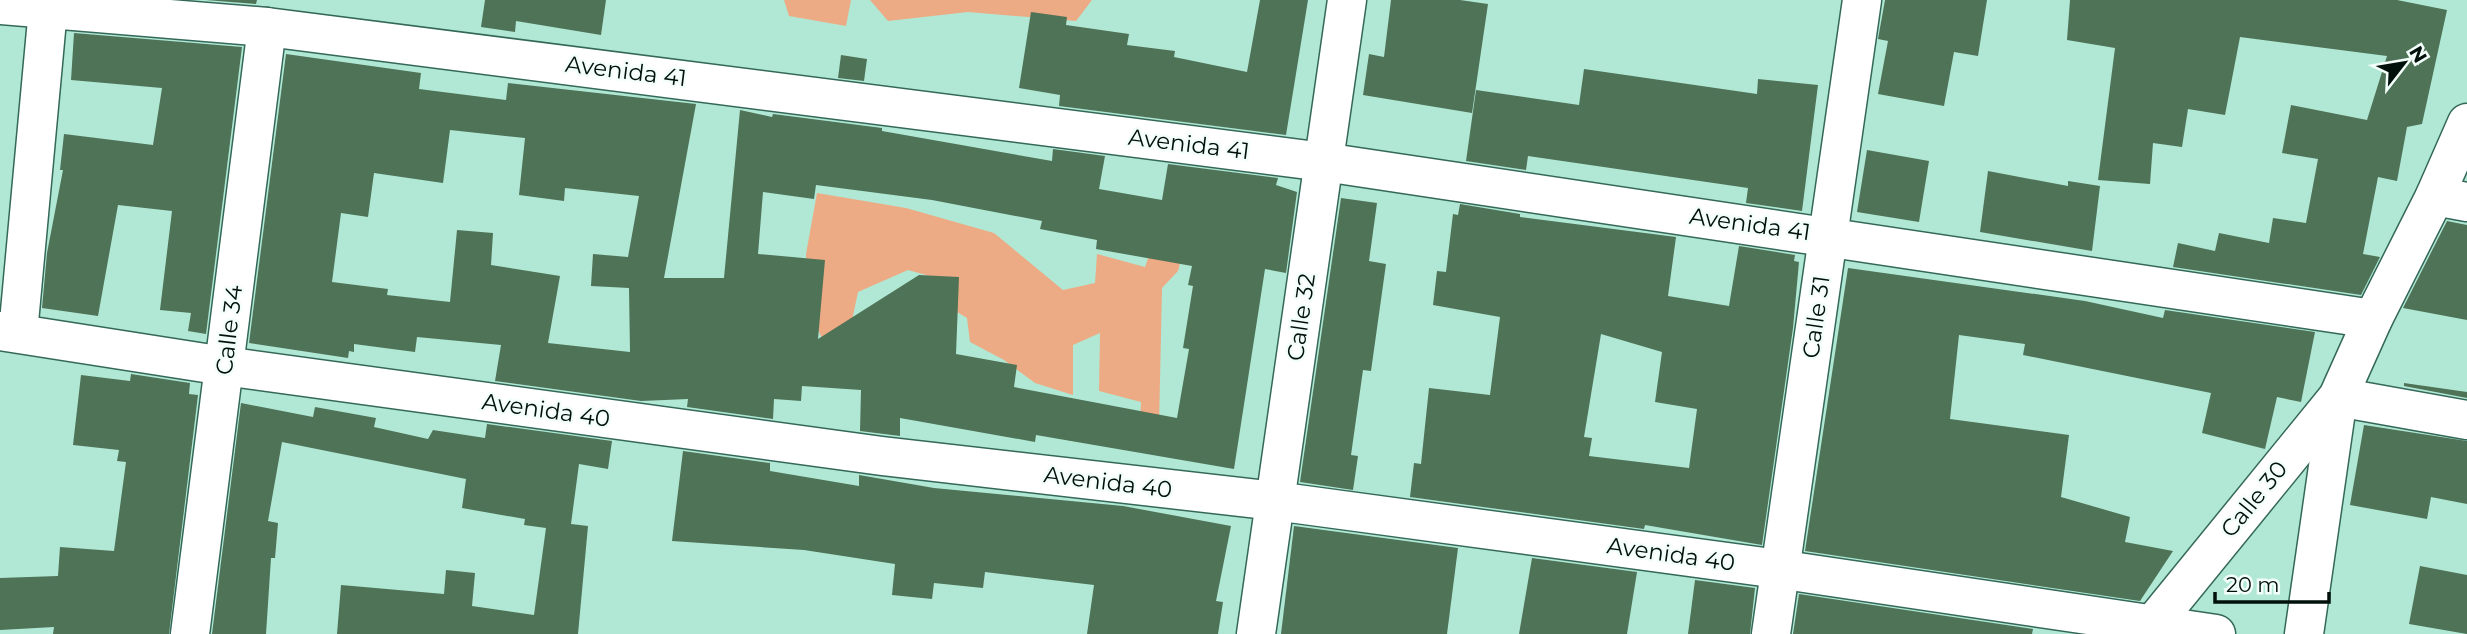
<svg xmlns="http://www.w3.org/2000/svg" width="2467" height="634" font-family="Montserrat,sans-serif">
  <rect width="100%" height="100%" fill="#b1e8d5"/>
  <g fill="#ecab84">
    <polygon points="784,0 851,0 846,26 789,16"/>
    <polygon points="870,0 1092,0 1076,21 968,12 888,21"/>
    <polygon points="817,193 906,208 994,233 1063,290 1095,283 1097,254 1145,267 1157,233 1187,236 1178,271 1162,288 1159,426 1140,422 1141,402 1099,391 1100,333 1073,345 1073,395 1035,383 1004,360 970,342 967,318 952,309 948,281 908,270 858,292 850,330 826,347 808,308 806,254"/>
  </g>
  <g fill="#4e7357" fill-rule="evenodd">
    <polygon points="206,0 257,0 256,4"/>
    <polygon points="485,0 606,0 601,35 516,21 515,32 481,27"/>
    <polygon points="1260,0 1308,0 1286,135 1059,106 1060,95 1019,88 1031,12 1067,17 1066,25 1129,34 1127,45 1175,51 1174,57 1247,72"/>
    <polygon points="1391,0 1460,0 1488,4 1472,113 1363,95 1369,54 1384,57"/>
    <polygon points="1885,0 1987,0 1978,56 1954,52 1944,106 1878,94 1888,41 1878,39"/>
    <polygon points="2070,0 2397,0 2447,10 2422,124 2407,127 2397,181 2378,177 2363,254 2380,257 2361,295 2173,267 2178,243 2215,251 2219,233 2269,243 2273,218 2306,223 2318,159 2282,153 2291,105 2367,120 2387,56 2240,37 2225,115 2188,109 2182,147 2153,143 2150,184 2098,180 2115,48 2067,40"/>
    <polygon points="74,33 242,47 206,334 188,331 191,313 160,310 172,211 118,205 98,316 42,308 47,253 63,170 60,170 64,134 153,145 162,88 71,80"/>
    <path d="M286 54 421 73 419 89 506 100 508 83 696 104 664 278H724L740 110 772 117 773 114 882 128V131L1052 161 1053 149 1105 156 1099 189 1162 200 1168 164 1278 178 1276 185 1297 192 1286 273 1265 269 1234 469 1036 435 1035 442 900 418V436L860 431 861 390 802 386 801 401 774 399 773 419 687 407 688 399 641 401 495 381 501 345 417 337 415 352 354 344V352L349 351 348 358 249 343ZM450 130 525 138 519 195 564 201 565 188 639 196 628 257 593 254 591 286 629 288 630 352 548 343 560 276 491 265 493 233 457 230 450 302 387 295 388 289 332 282 341 213 368 217 374 173 443 183ZM816 185 932 200 1042 221 1040 229 1097 240 1096 249 1192 266 1188 285 1193 286 1183 348 1189 349 1177 418 1014 387 1017 365 956 354 959 277 919 275 818 339 825 260 758 254 763 192 814 199Z"/>
    <polygon points="841,55 867,59 864,81 838,78"/>
    <polygon points="1584,69 1757,94 1758,79 1818,85 1802,211 1746,203 1748,188 1528,156 1526,170 1466,161 1476,90 1579,105"/>
    <polygon points="1867,150 1929,161 1919,222 1857,212"/>
    <polygon points="1988,171 2068,186 2068,181 2100,186 2092,251 1980,232"/>
    <polygon points="1341,198 1377,203 1369,261 1386,264 1371,371 1363,370 1351,455 1358,456 1353,490 1300,482"/>
    <path d="M1460 204 1520 214V217L1676 237 1668 296 1729 306 1739 246 1795 255 1794 261 1799 262 1793 328 1762 545 1645 525 1644 529 1410 497 1414 463 1421 464 1429 388 1490 395 1500 317 1433 305 1437 271 1446 272 1453 214 1458 215ZM1601 334 1662 352 1655 402 1697 409 1689 468 1589 456 1592 438 1584 437Z"/>
    <polygon points="2447,221 2467,225 2467,320 2403,308"/>
    <polygon points="1848,268 2085,301 2163,318 2165,310 2315,332 2301,402 2277,397 2265,449 2202,433 2211,393 2023,355 2025,344 1959,335 1950,419 2069,435 2061,497 2130,517 2125,542 2173,551 2140,601 1805,551"/>
    <polygon points="131,374 190,383 189,394 198,395 169,634 53,634 54,627 0,630 0,578 58,576 60,547 114,551 126,462 117,461 119,450 73,445 81,375 130,381"/>
    <polygon points="2404,383 2467,392 2467,398 2404,386"/>
    <polygon points="241,403 313,417 315,407 376,418 374,427 428,439 433,430 485,438 487,424 612,441 608,469 579,464 571,524 588,526 578,634 337,634 341,585 444,594 446,570 475,573 472,606 534,615 546,528 524,525 525,519 462,508 466,479 282,442 268,521 278,523 275,558 271,558 266,634 212,634"/>
    <polygon points="2364,425 2467,441 2467,504 2431,497 2427,519 2350,505"/>
    <polygon points="683,451 770,463 770,471 859,486 859,475 934,488 1123,506 1231,526 1216,601 1223,602 1218,634 1087,634 1094,585 985,572 983,588 934,583 932,599 892,595 895,564 804,550 672,541"/>
    <polygon points="1294,526 1458,548 1447,634 1281,634"/>
    <polygon points="1532,558 1637,572 1627,634 1519,634"/>
    <polygon points="2420,566 2467,575 2467,634 2409,624"/>
    <polygon points="1695,580 1755,588 1750,634 1688,634"/>
    <polygon points="1799,594 2033,629 2032,634 1793,634"/>
  </g>
  <g fill="none" stroke-linecap="round" stroke-linejoin="round">
    <g stroke="#346858" stroke-width="41">
      <g id="street">
        <polyline points="0,5 267,27 1324,162 2373,319"/>
        <polyline points="2435,196 2467,202"/>
        <polyline points="0,331 224,366 882,456 1275,501 1778,569 2216,634"/>
        <polyline points="18,333 48,9"/>
        <polyline points="190,634 267,27"/>
        <polyline points="1256,634 1347,0"/>
        <polyline points="1771,634 1862,0"/>
        <polyline points="2304,634 2338,397 2467,420"/>
      </g>
    </g>
    <g stroke="#346858" stroke-width="41">
      <polyline id="secondary" points="2145,634 2338,397 2373,319 2435,196 2467,123"/>
    </g>
    <use href="#street" stroke="#fff" stroke-width="38"/>
    <use href="#secondary" stroke="#fff" stroke-width="38"/>
  </g>
  <g text-anchor="middle" stroke-width="5" stroke-linejoin="round" paint-order="stroke">
    <g font-size="23" fill="#00110b" stroke="#f3fefa">
      <text transform="translate(626 71) rotate(7)" y="8">Avenida 41</text>
      <text transform="translate(1189 144) rotate(7)" y="8">Avenida 41</text>
      <text transform="translate(1750 224) rotate(8)" y="8">Avenida 41</text>
      <text transform="translate(1301 317) rotate(-82)" y="8">Calle 32</text>
      <text transform="translate(1816 317) rotate(-82)" y="8">Calle 31</text>
      <text transform="translate(229 330) rotate(-83)" y="8">Calle 34</text>
      <text transform="translate(546 410) rotate(8)" y="8">Avenida 40</text>
      <text transform="translate(1108 482) rotate(7)" y="8">Avenida 40</text>
      <text transform="translate(2254 499) rotate(-51)" y="8">Calle 30</text>
      <text transform="translate(1671 554) rotate(8)" y="8">Avenida 40</text>
    </g>
  </g>
  <g transform="translate(2404 63) rotate(59)" stroke="#f3fefa" stroke-width="5" paint-order="stroke">
  <path d="M0-5L12 26L0 18L-12 26Z" fill="#00110b"/>
  <text y="-10" font-size="19" font-weight="bold" text-anchor="middle" fill="#00110b">N</text>
  </g>
  <path d="M2215 592v10h114v-10" fill="none" stroke="#00110b" stroke-width="3.5"/>
  <text x="2226" y="592" font-size="21" fill="#00110b" stroke="#f3fefa" stroke-width="5" paint-order="stroke">20 m</text>
</svg>
